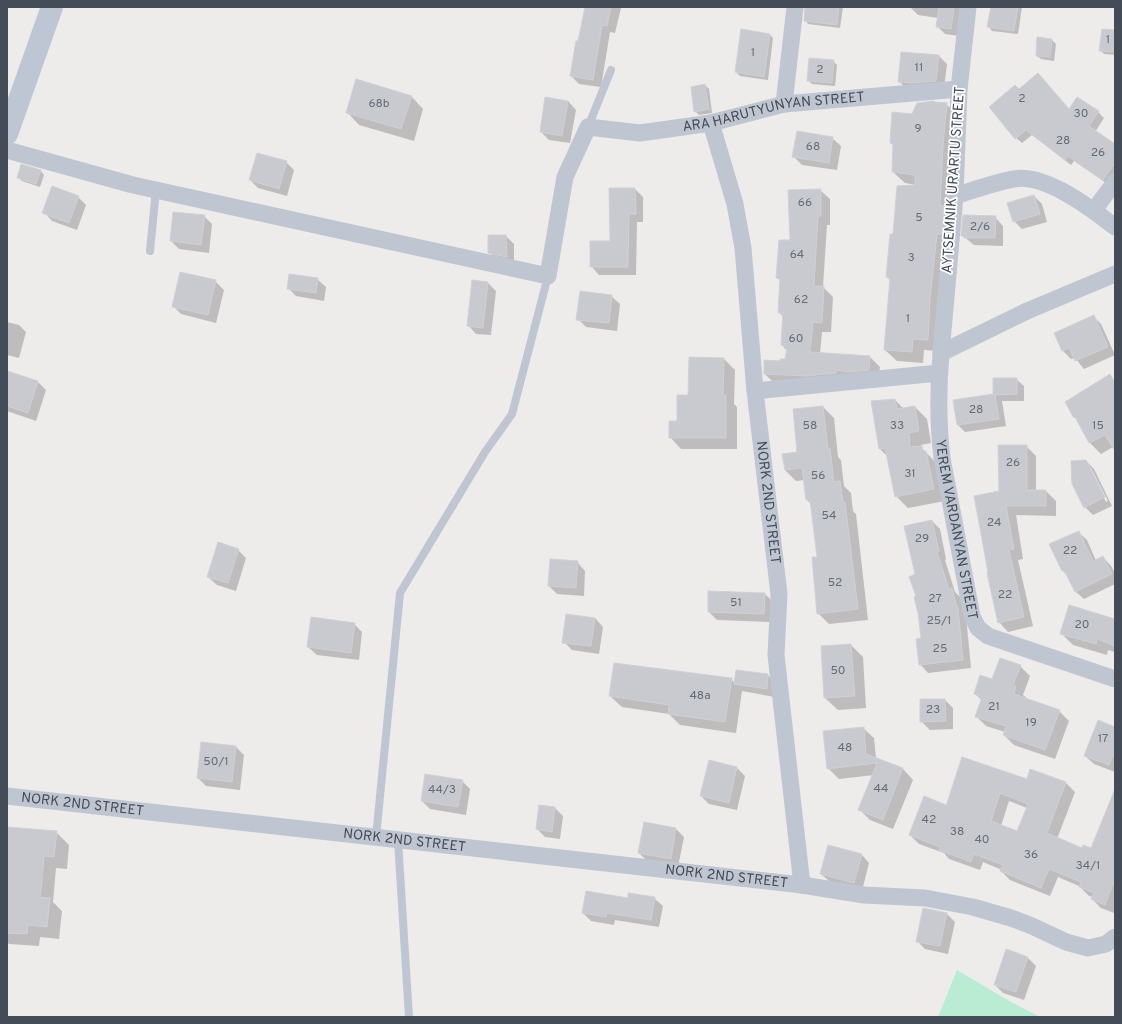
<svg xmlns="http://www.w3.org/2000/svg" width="1122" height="1024" viewBox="0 0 1122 1024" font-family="Overpass,sans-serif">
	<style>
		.green { fill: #b9ecd3 }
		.shadow { fill: #0003; fill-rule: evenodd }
		.building { fill: #c8cad0; stroke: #cfd1d7; fill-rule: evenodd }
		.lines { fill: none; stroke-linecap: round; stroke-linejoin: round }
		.service { stroke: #bfc6d1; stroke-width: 8 }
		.minor { stroke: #bfc6d1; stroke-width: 17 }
		.secondary { stroke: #bec6d4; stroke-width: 22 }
		.labels { text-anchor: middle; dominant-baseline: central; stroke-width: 3.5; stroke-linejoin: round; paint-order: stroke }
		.number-label { font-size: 12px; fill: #656c76 }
		.street-label { font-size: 14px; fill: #444c58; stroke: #fff }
	</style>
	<rect width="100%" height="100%" fill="#eeebeb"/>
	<path class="green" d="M957,970L1011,1002L1040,1017H938Z"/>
	<g class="shadow">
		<path d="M586,7L621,8L615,33L610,32L601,87L579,84L571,76Z"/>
		<path d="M806,7H843L840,28L808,24L805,20Z"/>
		<path d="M910,7H963L959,36L945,34L937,26L938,18L918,15Z"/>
		<path d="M992,7H1022L1018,34L992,31L989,27Z"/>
		<path d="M1115,31V55L1104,54L1100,50Z"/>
		<path d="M770,35L773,38L768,80L740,76L736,72Z"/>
		<path d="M1052,40L1056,44L1054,61L1041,59L1037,56Z"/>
		<path d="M939,56L947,64L944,89L907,90L899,81Z"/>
		<path d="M833,61L837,65L835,86L812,84L808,80Z"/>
		<path d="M705,85L709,89L712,113L699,115L695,111Z"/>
		<path d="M1019,90L1069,110L1077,98L1098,112L1104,118L1095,132L1115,145V176L1109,185L1074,161L1071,165L1032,135L1022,143L1016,138Z"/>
		<path d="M411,96L423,109L414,141L359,125L347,112Z"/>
		<path d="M568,101L576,110L570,143L549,140L541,132Z"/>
		<path d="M946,104L958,116L939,351L924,350L923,363L897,361L885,350L891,281L887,277L893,235L916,185L905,183L893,172L894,146L891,143L912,115Z"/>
		<path d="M832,138L841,146L837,170L802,165L794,157Z"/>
		<path d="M286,162L294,170L287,196L258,188L250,180Z"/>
		<path d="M41,171L44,175L40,187L22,181L18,177Z"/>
		<path d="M635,189L643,197V222H637L636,275H599L591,266L611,242Z"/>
		<path d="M820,190L830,199V225H827L823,287L833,297L831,332H822L820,354L870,357L880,367L878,379L774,383L765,374L781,362L786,360L787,351L782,345L784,318L779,312L781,281L777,278L791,241Z"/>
		<path d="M1034,196L1042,204L1047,222L1022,229L1014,221Z"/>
		<path d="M78,197L86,205L77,230L52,221L44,212Z"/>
		<path d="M204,216L212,224L209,253L179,249L171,241Z"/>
		<path d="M995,217L1003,226V246L974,245L963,236Z"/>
		<path d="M506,236L514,244V264L497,260L489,252Z"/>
		<path d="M317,279L326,287L324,301L296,296L288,288Z"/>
		<path d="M215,281L224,290L216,323L181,314L173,306Z"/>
		<path d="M488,283L496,291L491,335L476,334L468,325Z"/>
		<path d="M611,296L620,304L617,331L586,327L578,319Z"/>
		<path d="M1093,316L1101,324L1115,355L1084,369L1075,358L1071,359L1063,351L1055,333Z"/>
		<path d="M7,322L19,325L26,332L19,358L7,355Z"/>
		<path d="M724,359L735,370L734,404L737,407V449H681L670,437L678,422L689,396Z"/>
		<path d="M7,372L38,382L46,390L36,421L7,411Z"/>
		<path d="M1110,376L1115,381V449L1113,447L1101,454L1090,443L1078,420Z"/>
		<path d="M1016,379L1024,386V401H1002L1006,426L965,432L958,425L994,395Z"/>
		<path d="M895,400L904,409L915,407L927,419L931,443L921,445V447L938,465L945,501L908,508L896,496L888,457L880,449L873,402Z"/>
		<path d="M823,407L834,418L838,457L841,460L844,486L851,493L853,511L856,514L868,620L829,624L818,613V558L812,505L807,500L805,480L796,481L785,470L798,453Z"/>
		<path d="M1026,446L1036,456V491H1046L1056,501V516L1016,515L1023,559L1018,560L1033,626L1008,632L999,622L1000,492Z"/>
		<path d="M1086,461L1094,469L1112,506L1093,515L1085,507ZM1089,468H1091L1108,501L1106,502Z"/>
		<path d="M932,521L940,529L946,559L945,560L955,592L960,597L966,616L971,668L928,673L920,664L922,639L917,597L916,575Z"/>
		<path d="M1078,532L1087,540L1096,561L1103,557L1111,566L1115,573V584L1084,599L1075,591L1068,576L1062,570Z"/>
		<path d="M238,550L246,558L236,591L217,585L208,577Z"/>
		<path d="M577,562L585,571L584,596L557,594L549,586Z"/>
		<path d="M709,592L765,594L773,602L772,622L717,620L709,612Z"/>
		<path d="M595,618L603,627L599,654L572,650L564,642Z"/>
		<path d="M1115,620V652L1108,650L1107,655L1073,645L1062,634Z"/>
		<path d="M354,624L362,632L359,660L317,655L308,647Z"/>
		<path d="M851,645L863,657L866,708L838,710L825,698Z"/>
		<path d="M1020,666L1030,676L1023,695L1026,697L1025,699L1059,711L1069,721L1055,759L1014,745L1004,735L1005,732L986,726L976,716L982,700L975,694L993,680Z"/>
		<path d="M768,675L776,684L775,697L742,691L736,733L680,725L669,714L622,707L610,696L731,679L735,683Z"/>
		<path d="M921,700H945L953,708V729L930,730L921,721Z"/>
		<path d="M863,728L874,738L876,758L903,769L913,780L893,829L870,820L860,810L874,775L839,779L828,768Z"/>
		<path d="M1115,728V772L1094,764L1085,756Z"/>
		<path d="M201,743L236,747L244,755L240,790L206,786L198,778Z"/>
		<path d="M710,762L737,768L745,776L737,810L709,804L701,796Z"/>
		<path d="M1027,780L1066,783L1075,792L1057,839L1083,849L1091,850L1115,799V909L1114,913L1101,908L1092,899L1093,897L1089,896L1079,886L1058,877L1050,896L1010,880L1001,871L1002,870L983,862L980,870L949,859L944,853L919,844L910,835L946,805L947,807ZM1009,801L1027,808L1017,833L1001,826Z"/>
		<path d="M462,781L470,789L466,815L430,809L422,801Z"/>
		<path d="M540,806L555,808L563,816L560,839L545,837L537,829Z"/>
		<path d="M7,828L56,832L69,845L67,869L56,868L53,902L62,911L59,939L40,937L39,946L9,944L7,942Z"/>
		<path d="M676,829L684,837L678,867L647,861L639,853Z"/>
		<path d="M861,854L869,863L862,891L830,882L821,874Z"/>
		<path d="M654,898L663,906L659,927L615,920L614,925L591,921L583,913L629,899Z"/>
		<path d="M947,914L955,922L948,954L925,949L917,941Z"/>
		<path d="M1028,958L1036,966L1024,1000L1003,993L995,985Z"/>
	</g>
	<g class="building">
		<path d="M585,7H611L607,26L602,25L593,80L570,76L576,41H578Z"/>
		<path d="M805,7H839L837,25L804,21Z"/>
		<path d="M939,7H954L951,29L936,27Z"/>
		<path d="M991,7H1018L1014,31L987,27Z"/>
		<path d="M741,29L770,34L764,77L735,72Z"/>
		<path d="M1102,29L1115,30V52L1099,51Z"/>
		<path d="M1037,37L1052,39L1050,57L1036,56Z"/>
		<path d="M901,52L939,55L936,81L911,83L898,82Z"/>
		<path d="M809,58L834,60L832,83L807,81Z"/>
		<path d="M1038,73L1069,109L1077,97L1099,111L1089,126L1115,144V163L1103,180L1068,156L1065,160L1026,130L1015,139L989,107L1015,85L1019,89Z"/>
		<path d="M356,79L412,96L401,129L346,113Z"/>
		<path d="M705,84L709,109L694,112L691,87Z"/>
		<path d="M545,97L568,101L562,136L540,132Z"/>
		<path d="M934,101V102L947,103L943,147L940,205L944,206L942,234H937L930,298L928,340L913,339L912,352L884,350L890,278L886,277L890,234H893L897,186L915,185V175L892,172L893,144L890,143L892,112L912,114L917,103Z"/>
		<path d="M797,131L833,137L829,163L792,157Z"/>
		<path d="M257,153L287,161L279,189L249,180Z"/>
		<path d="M21,164L41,170L36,184L17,178Z"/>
		<path d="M52,186L79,196L69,223L42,213Z"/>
		<path d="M609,188H635L636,214H629L628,267H590V241H610Z"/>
		<path d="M821,189V216H818L814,286H824L822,323L813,322L810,352L870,356L869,370L848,372L836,370V373L806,376L764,374V360L780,361V359H785L787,347L781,345L783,313H778L780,279L776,278L779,240H790L788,190Z"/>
		<path d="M1034,195L1040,214L1013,222L1007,203Z"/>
		<path d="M173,212L205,215L201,245L170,241Z"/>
		<path d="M963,215L996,216L995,238H964V236H961Z"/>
		<path d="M488,235H506L507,257L488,253Z"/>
		<path d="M180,272L216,280L208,315L172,307Z"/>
		<path d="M289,274L318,278L316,293L287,289Z"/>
		<path d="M472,280L488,282L483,328L467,326Z"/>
		<path d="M580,291L612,295L609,323L576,320Z"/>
		<path d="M1094,315L1108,347L1075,361L1069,348L1062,351L1054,333Z"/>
		<path d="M689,357L724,358L723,395H726V438H669V421H677V395H688Z"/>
		<path d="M7,371L38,381L28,413L7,406Z"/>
		<path d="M1110,374L1115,383V451L1105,435L1089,443L1075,417L1074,418L1065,402Z"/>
		<path d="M993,378H1017V394L995,395L999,419L957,425L953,400L993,394Z"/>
		<path d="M895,399L897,409L915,406L919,431L909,433L910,447L922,446L923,452L926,451L934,489L895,497L885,448L879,449L871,401Z"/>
		<path d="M823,406L828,449L830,448L834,482L840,481L843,502H845L858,609L817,614L812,557H817L810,500H806L802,468L785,470L782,454L797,452L793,409Z"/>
		<path d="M998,445H1027V490H1046V506H1006L1014,549L1009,550L1024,617L998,623L987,573L988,572L974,496L999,491Z"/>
		<path d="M1086,460L1105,497L1084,508L1072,484L1071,461Z"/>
		<path d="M932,520L939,551L937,552L949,589L952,588L957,607H958L963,660L919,665L916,639L921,638L918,613L914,597L916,596L909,577L915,574L904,526Z"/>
		<path d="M1079,531L1093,561L1103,556L1112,574L1075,592L1064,570L1062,571L1049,544Z"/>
		<path d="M218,542L239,549L228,583L207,577Z"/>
		<path d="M550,559L578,561L576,588L548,586Z"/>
		<path d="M708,591L765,593L764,614L708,612Z"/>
		<path d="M1069,605L1115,619V646L1097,639L1096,644L1060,634Z"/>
		<path d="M566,614L595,618L591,646L562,643Z"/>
		<path d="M311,617L355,623L351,653L307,647Z"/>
		<path d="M851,644L855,696L824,698L821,646Z"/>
		<path d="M1000,658L1021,665L1013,685L1016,686L1014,694L1060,710L1045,750L1003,735L1006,726L975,717L982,697L974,694L980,675L992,679Z"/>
		<path d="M614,663L732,678L725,722L668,714L669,705L609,696Z"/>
		<path d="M736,670L768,674L767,689L734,684Z"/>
		<path d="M920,699H945L946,721L920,722Z"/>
		<path d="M1098,720L1115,727V751L1109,765L1084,756Z"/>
		<path d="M864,727L866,754L903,768L883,820L858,810L877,763L827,769L823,731Z"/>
		<path d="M201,742L236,746L232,782L197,778Z"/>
		<path d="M962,757L1027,779L1030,769L1066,782L1047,833L1082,848L1083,845L1091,848L1115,789V879L1105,905L1091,899L1094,893L1079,887L1081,882L1049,869L1041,888L1000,871L1003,865L974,854L971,862L939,850L940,847L909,835L924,796L946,805V806ZM1000,793L1028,804L1017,831L991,821Z"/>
		<path d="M709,760L737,767L729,803L700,796Z"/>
		<path d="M425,774L463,780L458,807L421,801Z"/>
		<path d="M539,805L555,807L552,832L536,829Z"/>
		<path d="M644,822L676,828L671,859L638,853Z"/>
		<path d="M7,827L57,831L54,857L44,856L42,881L40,897L50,898L47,927L28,925L27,934L7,933Z"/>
		<path d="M828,845L862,854L854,883L820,874Z"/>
		<path d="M586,891L628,898V893L655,897L651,920L607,913L606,917L582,913Z"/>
		<path d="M923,908L947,913L940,946L916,942Z"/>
		<path d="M1006,949L1028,957L1016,992L994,985Z"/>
	</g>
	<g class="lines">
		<g class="service">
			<path d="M588,127L611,70"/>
			<path d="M150,251L156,190"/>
			<path d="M376,837L400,593L485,452L512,414L548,276"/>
			<path d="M398,840L409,1017"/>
		</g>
		<g class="minor">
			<path id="s1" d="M968,7L959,89L955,196L941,353C938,388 938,424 942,458L972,616L978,628L988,636L1115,679"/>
			<path d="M784,104L795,7"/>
			<path id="s2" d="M711,123L735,204L743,248L755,391L779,594L776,655L802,885"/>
			<path id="s3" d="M7,150L133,185L548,276L565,177L588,127L640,133L711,123L784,104L959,89"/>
			<path d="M955,196C974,190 995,182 1014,179C1045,173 1092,209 1115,227"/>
			<path d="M1094,210L1115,182"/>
			<path d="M941,353L1027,311L1115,274"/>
			<path d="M755,391L939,373"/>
			<path id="s4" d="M7,796L802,885L864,895L925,898L973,907L1011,918L1032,926L1066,942L1088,948L1106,944L1115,937"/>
		</g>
		<path class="secondary" d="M7,134L52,7"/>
	</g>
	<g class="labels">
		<g class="number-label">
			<text x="1108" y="40">1</text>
			<text x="753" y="53">1</text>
			<text x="919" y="68">11</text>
			<text x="820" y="70">2</text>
			<text x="1022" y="99">2</text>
			<text x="379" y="104">68b</text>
			<text x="1081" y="114">30</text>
			<text x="918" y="129">9</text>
			<text x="1063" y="141">28</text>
			<text x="813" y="147">68</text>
			<text x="1098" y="153">26</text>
			<text x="805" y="203">66</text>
			<text x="919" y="218">5</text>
			<text x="980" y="227">2/6</text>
			<text x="797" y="255">64</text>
			<text x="911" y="258">3</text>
			<text x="801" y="300">62</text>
			<text x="908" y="319">1</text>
			<text x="796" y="339">60</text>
			<text x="976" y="410">28</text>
			<text x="810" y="426">58</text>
			<text x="897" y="426">33</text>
			<text x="1098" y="426">15</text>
			<text x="1013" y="463">26</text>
			<text x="910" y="474">31</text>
			<text x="818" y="476">56</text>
			<text x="829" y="516">54</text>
			<text x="994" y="523">24</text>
			<text x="922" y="539">29</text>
			<text x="1070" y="551">22</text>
			<text x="835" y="583">52</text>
			<text x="1005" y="595">22</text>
			<text x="935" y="599">27</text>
			<text x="736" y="603">51</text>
			<text x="939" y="621">25/1</text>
			<text x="1082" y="625">20</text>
			<text x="940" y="649">25</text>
			<text x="838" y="671">50</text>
			<text x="700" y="696">48a</text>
			<text x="994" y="707">21</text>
			<text x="933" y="710">23</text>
			<text x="1031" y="723">19</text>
			<text x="1103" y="739">17</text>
			<text x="845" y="748">48</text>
			<text x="216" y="762">50/1</text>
			<text x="881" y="789">44</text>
			<text x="442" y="790">44/3</text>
			<text x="929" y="820">42</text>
			<text x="957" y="832">38</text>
			<text x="982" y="840">40</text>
			<text x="1031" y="855">36</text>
			<text x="1088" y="866">34/1</text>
		</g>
		<g class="street-label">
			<text stroke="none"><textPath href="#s3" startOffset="899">ARA HARUTYUNYAN STREET</textPath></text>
			<text transform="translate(954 180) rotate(-86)">AYTSEMNIK URARTU STREET</text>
			<text stroke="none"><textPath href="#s2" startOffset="385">NORK 2ND STREET</textPath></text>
			<text stroke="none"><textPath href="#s1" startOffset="525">YEREM VARDANYAN STREET</textPath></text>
			<text stroke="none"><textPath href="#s4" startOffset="76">NORK 2ND STREET</textPath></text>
			<text stroke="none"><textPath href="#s4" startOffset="400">NORK 2ND STREET</textPath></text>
			<text stroke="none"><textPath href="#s4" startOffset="724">NORK 2ND STREET</textPath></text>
		</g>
	</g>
	<rect width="1122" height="1024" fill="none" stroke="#444c58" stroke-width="16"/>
</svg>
